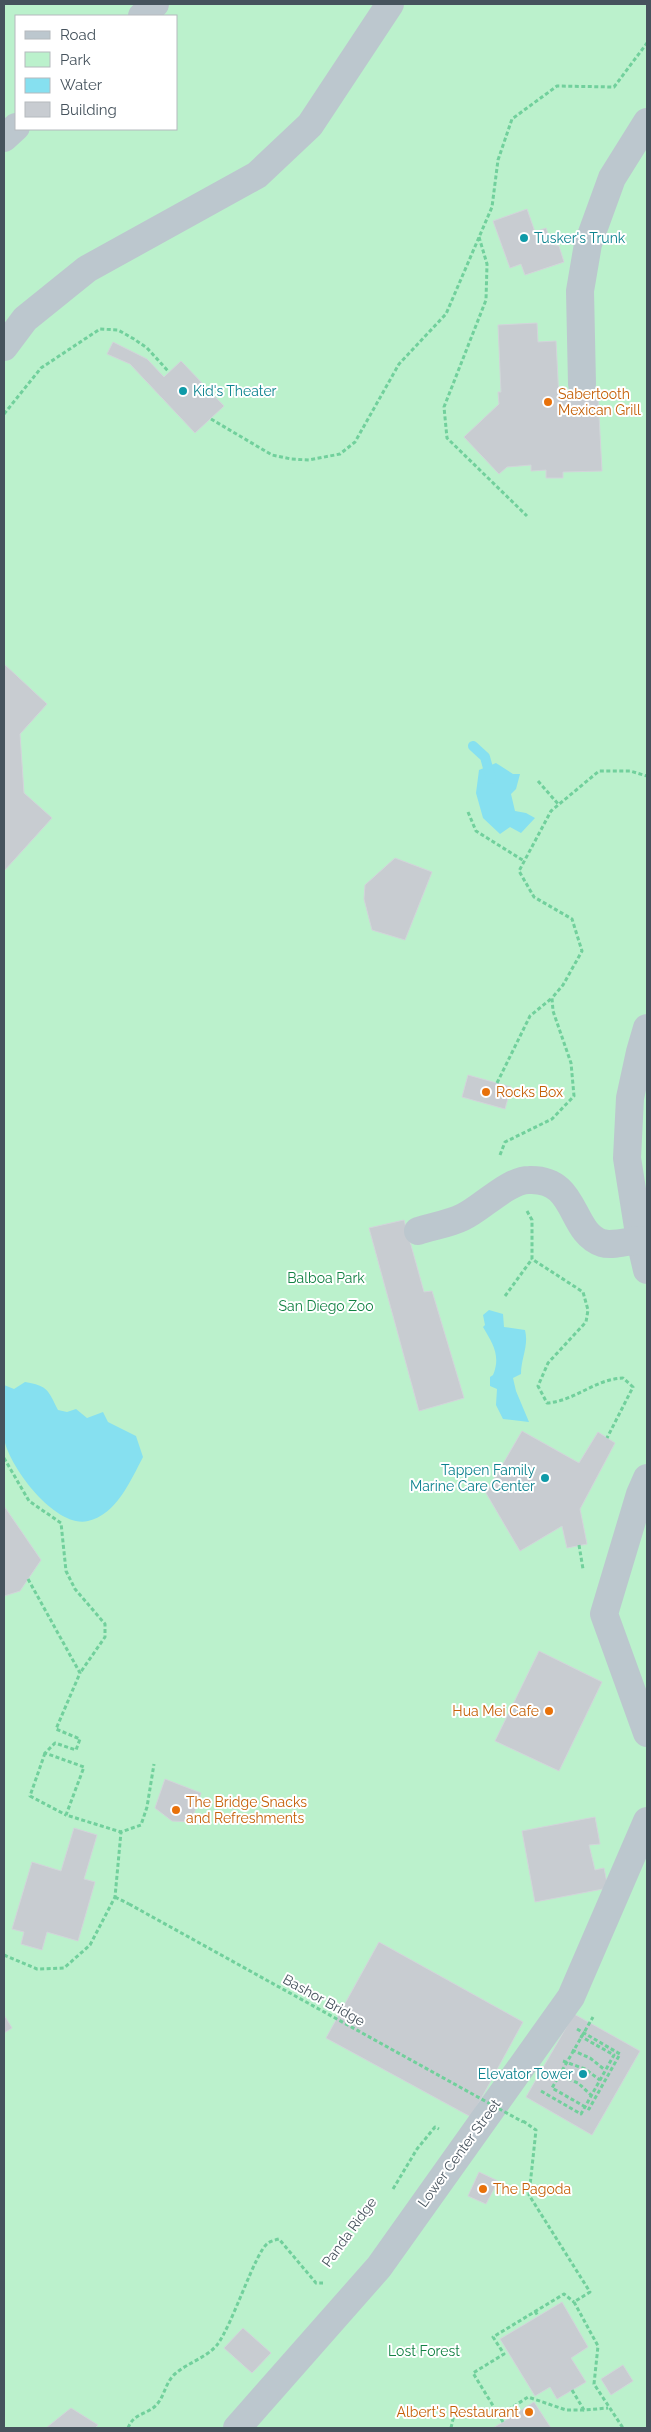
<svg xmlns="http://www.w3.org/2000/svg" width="651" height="2432" viewBox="0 0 651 2432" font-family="Raleway,sans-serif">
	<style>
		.green { fill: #bbf1cc; fill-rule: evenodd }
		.water { fill: #86e0f0 }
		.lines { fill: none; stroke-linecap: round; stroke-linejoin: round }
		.stream { stroke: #86e0f0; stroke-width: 10 }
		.building { fill: #c8ccd1; stroke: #d2d5da }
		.path { stroke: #71d09c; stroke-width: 3; stroke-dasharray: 4 2.5; stroke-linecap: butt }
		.minor { stroke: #bcc7ce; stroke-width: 28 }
		.path-bridge { stroke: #71d09c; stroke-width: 3; stroke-dasharray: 4 2.5; stroke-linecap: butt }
		.culture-dot { fill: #0f9aa8; stroke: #fff; stroke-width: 2 }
		.food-dot { fill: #e8710a; stroke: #fff; stroke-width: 2 }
		.labels { text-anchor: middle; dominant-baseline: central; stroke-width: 4; stroke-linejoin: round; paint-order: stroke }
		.culture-label { font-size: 14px; fill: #0d838f; stroke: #fff; text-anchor: start }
		.food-label { font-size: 14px; fill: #c56008; stroke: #fff; text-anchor: start }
		.park-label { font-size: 14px; fill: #138244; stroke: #fff }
		.street-label { font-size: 14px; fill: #46535d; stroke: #fff }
	</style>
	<rect width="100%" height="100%" fill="#f1eeee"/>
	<path class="green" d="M4,4H647V2428H4ZM16,16H176V129H16Z"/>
	<g class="water">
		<path d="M496,763L513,774H520L516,789L511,794L515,811L526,813L535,818L521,833L510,827L500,834L483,818L476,793L479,770Z"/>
		<path d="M489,1310L503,1314L504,1327L525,1330C529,1346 521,1358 521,1374L513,1378L516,1391L529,1422L503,1419L496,1405L497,1389L490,1386V1377L493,1375C501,1356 493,1344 483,1327L485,1325L483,1315Z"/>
		<path d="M25,1382C48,1386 48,1390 58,1410L67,1412L76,1409L87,1418L103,1412L108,1422L136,1436L143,1457C131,1480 116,1515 88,1521C56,1529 8,1466 4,1438C1,1421 4,1402 4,1385L14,1389Z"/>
	</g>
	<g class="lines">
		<path class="stream" d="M473,746L485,757L491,779"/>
	</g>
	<g class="building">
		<path d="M527,209L535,232L546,228L551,244L559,246L564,262L525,275L521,264L510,268L493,221Z"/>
		<path d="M537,323L538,342L556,341L559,399L598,397L602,471L563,472V478H546V470L531,471V465L507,467L499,474L464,437L499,404L498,392H501L498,325Z"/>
		<path d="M113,342L147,359L164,377L181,361L224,406L195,433L130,364L107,354Z"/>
		<path d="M4,664L47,704L20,734L24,793L52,818L4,871Z"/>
		<path d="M395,858L432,872L405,940L372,930L364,899L365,885Z"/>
		<path d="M468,1075L511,1087L505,1109L462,1097Z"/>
		<path d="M404,1220L424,1292L432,1291L464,1398L419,1411L369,1228Z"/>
		<path d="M522,1431L579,1463L598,1432L615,1443L580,1509L587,1544L567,1548L562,1526L520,1551L486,1493Z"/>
		<path d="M4,1506L41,1560L20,1591L4,1596Z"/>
		<path d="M539,1651L602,1682L559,1771L495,1741Z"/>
		<path d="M165,1779L201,1793L191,1822L172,1821L155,1808Z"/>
		<path d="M595,1817L600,1844L589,1845L595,1870L604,1868L608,1888L535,1902L522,1831Z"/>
		<path d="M74,1828L97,1835L84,1879L95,1882L78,1941L47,1932L42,1950L21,1944L24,1932L12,1929L32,1862L61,1871Z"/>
		<path d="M379,1942L523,2022L471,2117L326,2038Z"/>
		<path d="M574,2014L640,2051L592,2135L526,2097Z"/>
		<path d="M4,2015L12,2028L4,2033Z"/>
		<path d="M479,2172L498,2181L486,2204L468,2196Z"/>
		<path d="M562,2302L588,2347L571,2358L586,2382L557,2399L550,2387L535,2396L500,2339Z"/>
		<path d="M243,2328L271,2353L252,2373L224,2348Z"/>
		<path d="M623,2365L633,2381L611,2395L601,2379Z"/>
		<path d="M534,2402L551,2428H493L503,2422Z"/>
		<path d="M71,2408L98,2425L95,2428H46Z"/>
	</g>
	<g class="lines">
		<g class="path">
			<path d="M479,237L487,264L486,300L444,407L447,438L527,516"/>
			<path d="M4,414L41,368L100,329L118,330L134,339L147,348L169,372"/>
			<path d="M211,419L272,455L291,459L309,460L340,454L355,442L399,364L446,314L492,207L498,160L512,119L557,86L614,87L647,43"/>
			<path d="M538,781L559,805"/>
			<path d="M468,812L476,831L524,861"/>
			<path d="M497,1083L530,1016L552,998"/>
			<path d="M500,1155L505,1142L552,1119L574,1096L571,1063L553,1011L552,998L563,985L582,951L572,919L534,897L519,871L551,811L599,771H630L647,776"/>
			<path d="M527,1211L532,1220V1259L583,1292L588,1310L586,1322L548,1363L538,1386L547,1403C575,1401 595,1379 623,1378L633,1387L607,1438"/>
			<path d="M505,1296L532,1259"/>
			<path d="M4,1458L29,1501L61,1523L66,1571L75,1589L105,1624V1637L80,1673"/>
			<path d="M579,1545L583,1569"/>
			<path d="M28,1579L80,1673L56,1729L80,1739L76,1750L55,1743L45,1753L84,1767L66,1815L121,1832"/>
			<path d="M45,1753L30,1796L66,1815"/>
			<path d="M115,1897L129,1904"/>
			<path d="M4,1955L37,1969L64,1968L90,1945L115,1897L121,1832L141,1825L147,1807L154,1764"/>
			<path d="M572,2050L590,2058L605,2070"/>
			<path d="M563,2061L585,2069L600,2080"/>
			<path d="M556,2074L578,2083L591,2095"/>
			<path d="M541,2091L581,2114L614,2055L580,2036"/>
			<path d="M523,2121L536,2130L529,2195L590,2292L574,2302L598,2346L594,2384L623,2428"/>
			<path d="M393,2189L417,2149L435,2127L439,2129"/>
			<path d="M535,2311L538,2316"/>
			<path d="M572,2390L584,2410L608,2408"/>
			<path d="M503,2422L473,2373L504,2354L493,2337L564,2294L574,2302"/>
			<path d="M128,2428C134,2412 149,2415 158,2403C165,2394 166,2381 176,2373C188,2363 207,2357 217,2345C233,2324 255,2252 268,2243C271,2241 275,2240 279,2239L316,2283H323"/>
			<path d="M451,2428L455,2410H508L528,2397L566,2410H584"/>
			<path d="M647,2428V2427"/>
		</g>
		<g class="minor">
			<path d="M142,16L155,4"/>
			<path d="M4,138L16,127"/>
			<path d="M4,347L25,319L87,269L257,175L310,125L390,4"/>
			<path d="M582,384L580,291L588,244L612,178L647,122"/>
			<path d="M647,1028L640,1052L630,1098L627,1158L640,1240L647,1270"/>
			<path d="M418,1231C433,1226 449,1224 463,1217C481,1209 508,1180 529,1180C578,1178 569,1232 602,1243C612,1246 630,1241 640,1240"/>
			<path d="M647,1478L640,1494L604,1614L647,1733"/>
			<path d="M237,2428L379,2267L571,1997L647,1821"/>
		</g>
		<g class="path-bridge">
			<path d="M129,1904L523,2122"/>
			<path d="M577,2029L620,2054L589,2109L552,2088L593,2017"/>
		</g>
	</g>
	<g class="culture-dot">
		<circle cx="524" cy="238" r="5"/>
		<circle cx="183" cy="391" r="5"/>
		<circle cx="545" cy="1478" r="5"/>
		<circle cx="583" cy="2074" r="5"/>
	</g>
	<g class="food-dot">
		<circle cx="548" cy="402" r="5"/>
		<circle cx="486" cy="1092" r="5"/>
		<circle cx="549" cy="1711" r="5"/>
		<circle cx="176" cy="1810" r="5"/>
		<circle cx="483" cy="2189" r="5"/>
		<circle cx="529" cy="2412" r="5"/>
	</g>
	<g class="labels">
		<g class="culture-label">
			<text x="534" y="238">Tusker's Trunk</text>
			<text x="193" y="391">Kid's Theater</text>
			<text x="535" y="1470" text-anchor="end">Tappen Family<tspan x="535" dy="16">Marine Care Center</tspan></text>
			<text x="573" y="2074" text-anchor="end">Elevator Tower</text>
		</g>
		<g class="food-label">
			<text x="558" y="394">Sabertooth<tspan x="558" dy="16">Mexican Grill</tspan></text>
			<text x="496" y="1092">Rocks Box</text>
			<text x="539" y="1711" text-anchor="end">Hua Mei Cafe</text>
			<text x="186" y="1802">The Bridge Snacks<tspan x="186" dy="16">and Refreshments</tspan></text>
			<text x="493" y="2189">The Pagoda</text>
			<text x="519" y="2412" text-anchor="end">Albert's Restaurant</text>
		</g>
		<g class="park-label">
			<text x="326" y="1278">Balboa Park</text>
			<text x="326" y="1306">San Diego Zoo</text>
			<text x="424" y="2351">Lost Forest</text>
		</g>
		<g class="street-label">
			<text transform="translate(324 2000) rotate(29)">Bashor Bridge</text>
			<text transform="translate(459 2153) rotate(-54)">Lower Center Street</text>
			<text transform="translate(349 2232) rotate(-54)">Panda Ridge</text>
		</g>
	</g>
	<rect width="651" height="2432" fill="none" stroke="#46535d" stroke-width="10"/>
	<rect x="15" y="15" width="162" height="115" fill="#ffffff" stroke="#b5babe"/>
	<rect x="25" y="31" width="25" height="8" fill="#bcc7ce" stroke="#b5babe"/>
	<text x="60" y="40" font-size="15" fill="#46535d">Road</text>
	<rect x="25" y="52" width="25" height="15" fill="#bbf1cc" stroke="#b5babe"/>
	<text x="60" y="65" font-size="15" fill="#46535d">Park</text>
	<rect x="25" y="78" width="25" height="15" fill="#86e0f0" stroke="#b5babe"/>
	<text x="60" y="90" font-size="15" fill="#46535d">Water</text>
	<rect x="25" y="102" width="25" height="15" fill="#c8ccd1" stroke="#b5babe"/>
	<text x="60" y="115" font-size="15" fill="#46535d">Building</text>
</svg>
